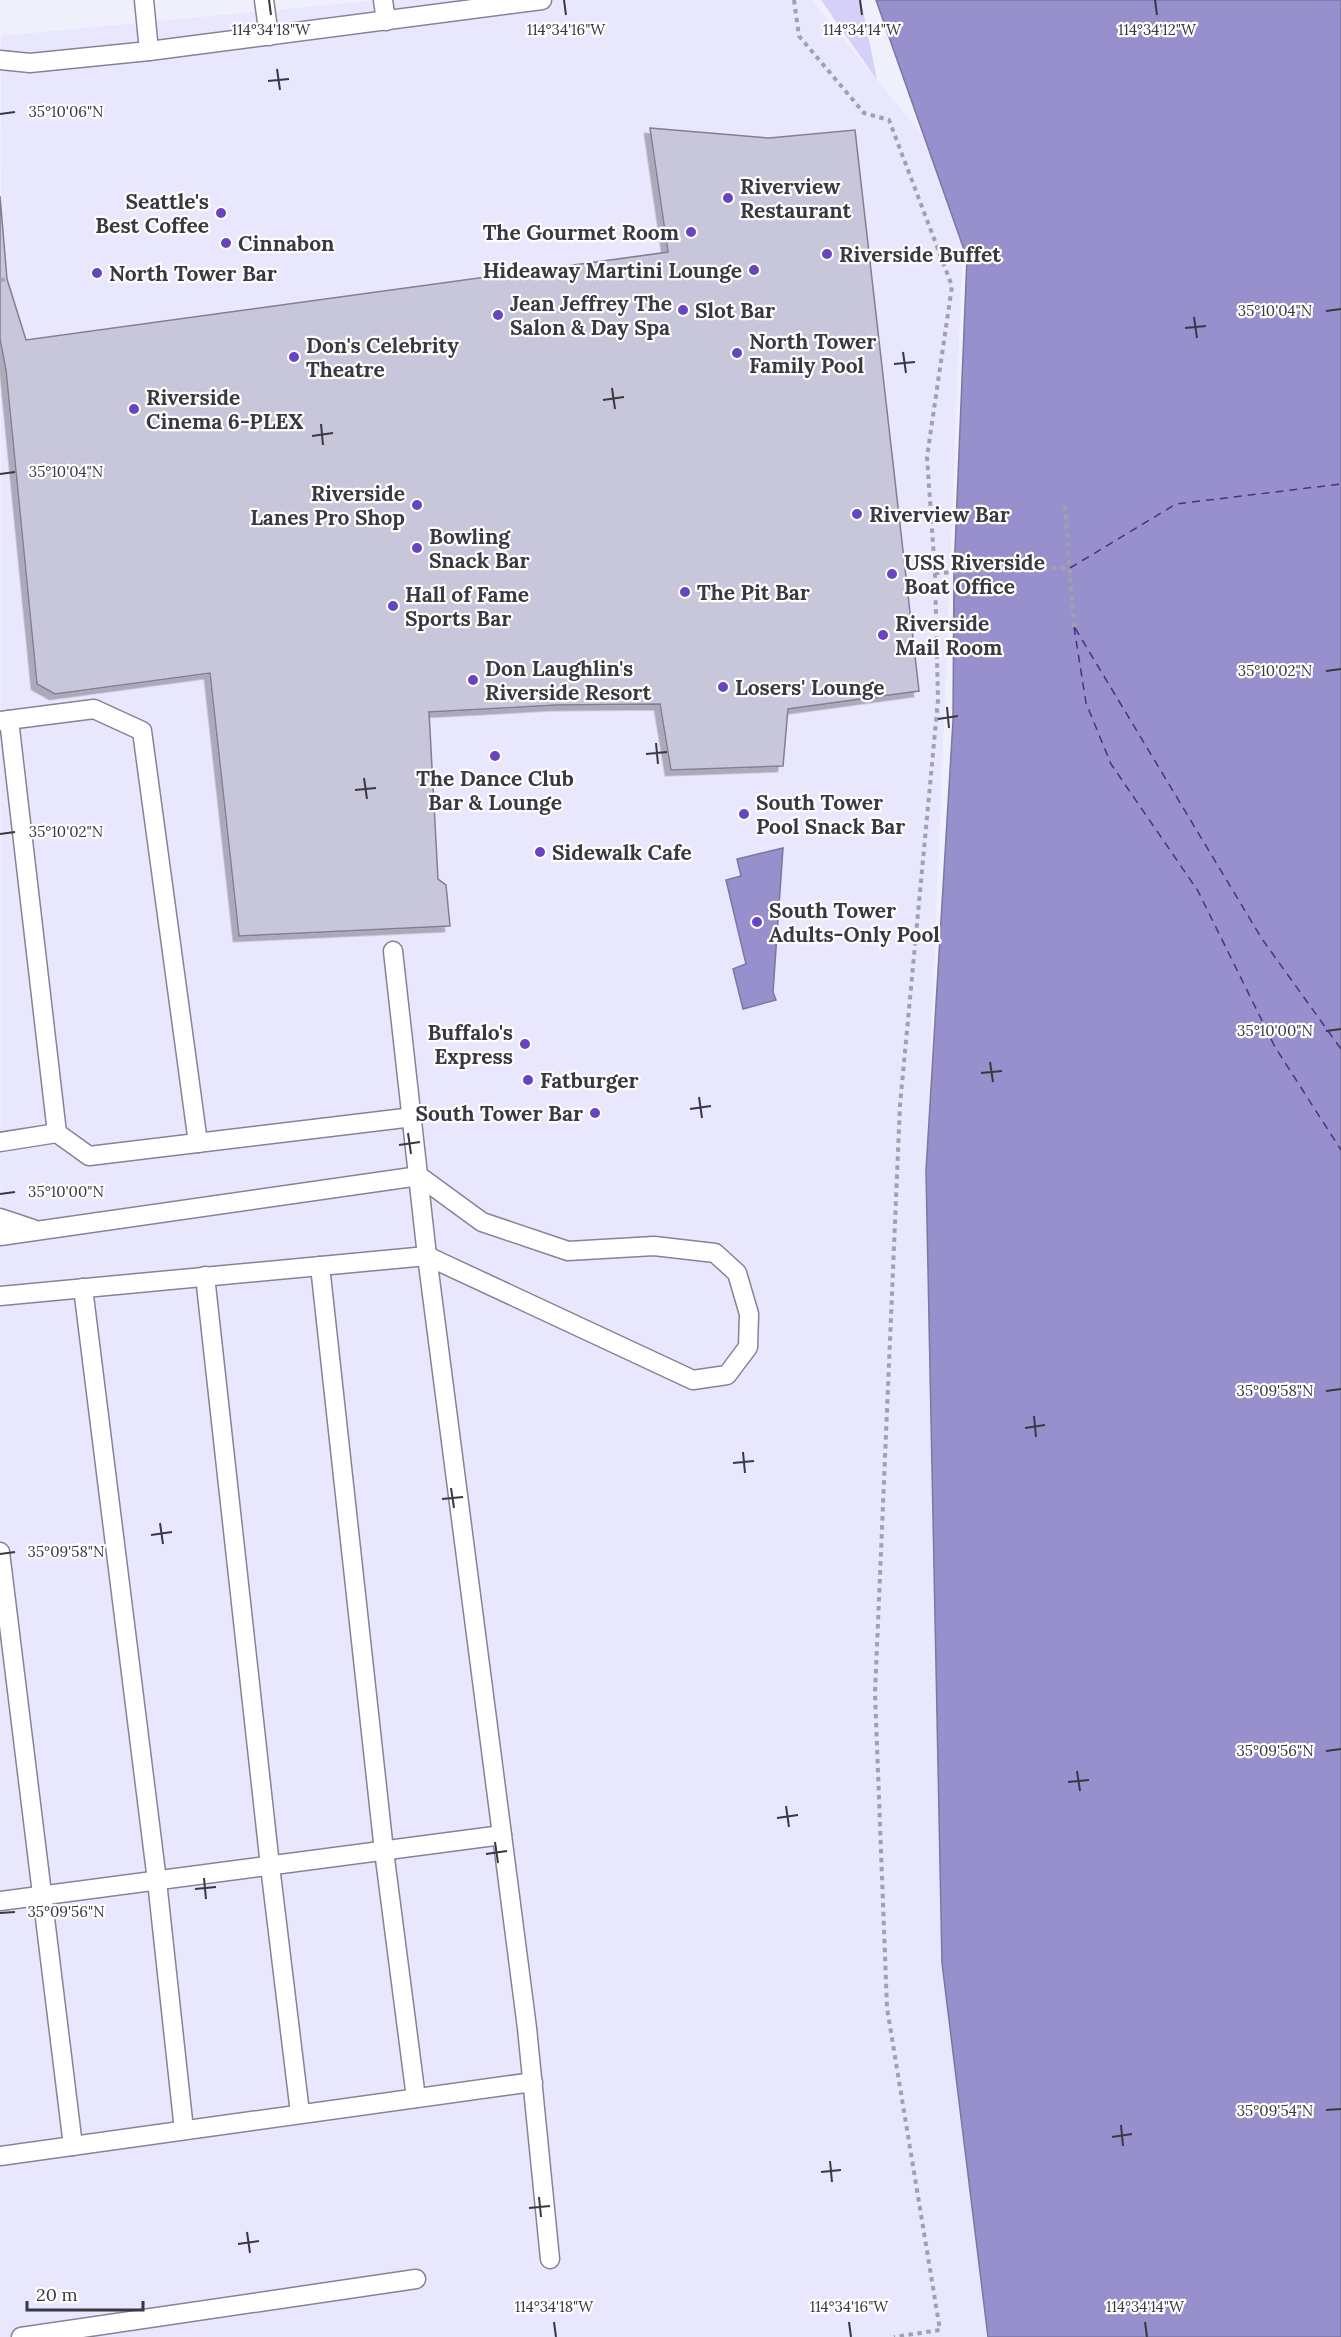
<svg xmlns="http://www.w3.org/2000/svg" width="1341" height="2337" viewBox="0 0 1341 2337" font-family="Lora,serif">
	<style>
		.built { fill: #e9e7fd }
		.green { fill: #d5d0f8 }
		.water { fill: #9890cc; stroke: #7b76a2; stroke-width: 1.5 }
		.lines { fill: none; stroke-linecap: round; stroke-linejoin: round }
		.ferry { stroke: #45347d; stroke-width: 1.5; stroke-dasharray: 8 6; stroke-linecap: butt }
		.building { fill: #c8c6da; stroke: #817f91; stroke-width: 1.5; filter: url(#shadow) }
		.service-casing { stroke: #858396; stroke-width: 21 }
		.path { stroke: #a1a1ac; stroke-width: 4; stroke-dasharray: 4.5 4.5; stroke-linecap: butt }
		.service { stroke: #fff; stroke-width: 18 }
		.ticks { fill: none; stroke: #383840; stroke-width: 2 }
		.poi-dot { fill: #6646bf; stroke: #fefefe; stroke-width: 2 }
		.labels { text-anchor: middle; dominant-baseline: central; stroke-width: 4.5; stroke-linejoin: round; paint-order: stroke }
		.poi-label { font-size: 21px; font-weight: bold; fill: #383840; stroke: #fefefe; text-anchor: start }
		.ticks-label { font-size: 15px; text-anchor: middle; fill: #383840; stroke: #fefefe; stroke-width: 4.5; stroke-linejoin: round; paint-order: stroke }
	</style>
	<defs>
		<filter id="shadow"><feDropShadow dx="-5.5" dy="5.5" stdDeviation="0" flood-color="#0004"/></filter>
	</defs>
	<rect width="100%" height="100%" fill="#f0effc"/>
	<path class="built" d="M379,0H812L965,188L926,1171L942,1963L988,2337H0L1,36Z"/>
	<path class="green" d="M821,0H861L877,80Z"/>
	<g class="water">
		<path d="M876,0H1341V2337H988L942,1963L926,1171L953,721L954,574L967,258Z"/>
		<path d="M783,848L773,992L776,1000L743,1009L733,969L746,964L726,880L741,876L737,859Z"/>
	</g>
	<g class="lines">
		<g class="ferry">
			<path d="M1070,568L1176,504L1341,484"/>
			<path d="M1074,627L1086,703L1111,764L1198,891L1275,1047L1341,1150"/>
			<path d="M1075,628L1262,939L1341,1049"/>
		</g>
	</g>
	<path class="building" d="M650,128L769,138L855,130L919,691L788,709L783,766L671,770L660,704L556,705L429,712L438,879L446,885L450,926L239,936L210,673L55,694L37,684L6,370L0,339V196L7,279L26,340L668,252Z"/>
	<g class="lines">
		<g class="service-casing">
			<g id="service">
				<path d="M144,0L149,51"/>
				<path d="M264,0L269,36"/>
				<path d="M383,0L386,21"/>
				<path d="M0,60L30,63L149,51L542,0"/>
				<path d="M9,720L57,1133"/>
				<path d="M0,721L94,709L142,731L198,1143"/>
				<path d="M393,951L427,1256L527,2028L550,2259"/>
				<path d="M0,1142L57,1133L89,1156L413,1117"/>
				<path d="M0,1218L33,1229"/>
				<path d="M0,1236L419,1176L482,1222L568,1251L654,1246L715,1253L737,1273L749,1314L748,1347L727,1375L693,1380L427,1256L0,1296"/>
				<path d="M320,1266L384,1851L416,2098"/>
				<path d="M205,1276L270,1866L300,2113"/>
				<path d="M83,1288L157,1881L184,2130"/>
				<path d="M0,1552L73,2146"/>
				<path d="M0,1901L502,1835"/>
				<path d="M0,2156L533,2082"/>
				<path d="M21,2337L416,2279"/>
			</g>
		</g>
		<g class="path">
			<path d="M794,0L799,36L864,113L889,120L952,286L927,457L935,573L938,700L900,1105L875,1693L887,2008L940,2330L894,2337"/>
			<path d="M0,280L7,279"/>
			<path d="M1065,506L1074,627"/>
			<path d="M935,573L1070,568"/>
		</g>
		<use href="#service" class="service"/>
	</g>
	<path class="ticks" d="M269,0L271,15M564,0L566,15M860,0L862,15M1155,0L1157,15M277,69L280,90M268,81L289,79M0,114L15,112M1326,311L1341,309M1194,317L1197,338M1185,328L1206,326M903,352L906,373M894,364L915,362M612,388L615,409M603,400L624,397M321,424L323,445M312,436L333,433M0,474L15,472M1326,671L1341,669M947,707L949,728M938,719L958,716M656,743L658,764M646,754L667,752M364,778L367,799M355,790L376,788M0,834L15,832M1326,1031L1341,1029M990,1062L993,1082M981,1073L1002,1071M699,1097L702,1118M690,1109L711,1106M408,1133L411,1154M399,1145L420,1142M0,1194L15,1192M1326,1391L1341,1389M1034,1416L1036,1437M1025,1428L1045,1425M743,1452L745,1473M733,1463L754,1461M451,1488L454,1508M442,1499L463,1497M160,1523L163,1544M151,1535L172,1532M0,1554L15,1552M1326,1751L1341,1749M1077,1771L1080,1791M1068,1782L1089,1780M786,1806L789,1827M777,1818L798,1815M495,1842L498,1863M486,1854L507,1851M204,1878L206,1899M195,1889L216,1887M0,1913L15,1912M1326,2110L1341,2109M1121,2125L1123,2146M1112,2137L1132,2134M830,2161L832,2182M821,2172L841,2170M539,2197L541,2217M529,2208L550,2206M247,2232L250,2253M238,2244L259,2241M554,2322L556,2337M849,2322L851,2337M1145,2322L1147,2337"/>
	<g class="poi-dot">
		<circle cx="728" cy="198" r="6"/>
		<circle cx="221" cy="213" r="6"/>
		<circle cx="691" cy="232" r="6"/>
		<circle cx="226" cy="243" r="6"/>
		<circle cx="827" cy="254" r="6"/>
		<circle cx="754" cy="270" r="6"/>
		<circle cx="97" cy="273" r="6"/>
		<circle cx="683" cy="310" r="6"/>
		<circle cx="498" cy="315" r="6"/>
		<circle cx="737" cy="353" r="6"/>
		<circle cx="294" cy="357" r="6"/>
		<circle cx="134" cy="409" r="6"/>
		<circle cx="417" cy="505" r="6"/>
		<circle cx="857" cy="514" r="6"/>
		<circle cx="417" cy="548" r="6"/>
		<circle cx="892" cy="574" r="6"/>
		<circle cx="685" cy="592" r="6"/>
		<circle cx="393" cy="606" r="6"/>
		<circle cx="883" cy="635" r="6"/>
		<circle cx="473" cy="680" r="6"/>
		<circle cx="723" cy="687" r="6"/>
		<circle cx="495" cy="756" r="6"/>
		<circle cx="744" cy="814" r="6"/>
		<circle cx="540" cy="852" r="6"/>
		<circle cx="757" cy="922" r="6"/>
		<circle cx="525" cy="1044" r="6"/>
		<circle cx="528" cy="1080" r="6"/>
		<circle cx="595" cy="1113" r="6"/>
	</g>
	<g class="labels">
		<g class="poi-label">
			<text x="740" y="186">Riverview<tspan x="740" dy="24">Restaurant</tspan></text>
			<text x="209" y="201" text-anchor="end">Seattle's<tspan x="209" dy="24">Best Coffee</tspan></text>
			<text x="679" y="232" text-anchor="end">The Gourmet Room</text>
			<text x="238" y="243">Cinnabon</text>
			<text x="839" y="254">Riverside Buffet</text>
			<text x="742" y="270" text-anchor="end">Hideaway Martini Lounge</text>
			<text x="109" y="273">North Tower Bar</text>
			<text x="510" y="303">Jean Jeffrey The<tspan x="510" dy="24">Salon &amp; Day Spa</tspan></text>
			<text x="695" y="310">Slot Bar</text>
			<text x="749" y="341">North Tower<tspan x="749" dy="24">Family Pool</tspan></text>
			<text x="306" y="345">Don's Celebrity<tspan x="306" dy="24">Theatre</tspan></text>
			<text x="146" y="397">Riverside<tspan x="146" dy="24">Cinema 6-PLEX</tspan></text>
			<text x="405" y="493" text-anchor="end">Riverside<tspan x="405" dy="24">Lanes Pro Shop</tspan></text>
			<text x="869" y="514">Riverview Bar</text>
			<text x="429" y="536">Bowling<tspan x="429" dy="24">Snack Bar</tspan></text>
			<text x="904" y="562">USS Riverside<tspan x="904" dy="24">Boat Office</tspan></text>
			<text x="697" y="592">The Pit Bar</text>
			<text x="405" y="594">Hall of Fame<tspan x="405" dy="24">Sports Bar</tspan></text>
			<text x="895" y="623">Riverside<tspan x="895" dy="24">Mail Room</tspan></text>
			<text x="485" y="668">Don Laughlin's<tspan x="485" dy="24">Riverside Resort</tspan></text>
			<text x="735" y="687">Losers' Lounge</text>
			<text x="495" y="778" text-anchor="middle">The Dance Club<tspan x="495" dy="24">Bar &amp; Lounge</tspan></text>
			<text x="756" y="802">South Tower<tspan x="756" dy="24">Pool Snack Bar</tspan></text>
			<text x="552" y="852">Sidewalk Cafe</text>
			<text x="769" y="910">South Tower<tspan x="769" dy="24">Adults-Only Pool</tspan></text>
			<text x="513" y="1032" text-anchor="end">Buffalo's<tspan x="513" dy="24">Express</tspan></text>
			<text x="540" y="1080">Fatburger</text>
			<text x="583" y="1113" text-anchor="end">South Tower Bar</text>
		</g>
	</g>
	<g class="ticks-label">
		<text x="271" y="35">114°34'18"W</text>
		<text x="566" y="35">114°34'16"W</text>
		<text x="862" y="35">114°34'14"W</text>
		<text x="1157" y="35">114°34'12"W</text>
		<text x="66" y="117">35°10'06"N</text>
		<text x="1275" y="316">35°10'04"N</text>
		<text x="66" y="477">35°10'04"N</text>
		<text x="1275" y="676">35°10'02"N</text>
		<text x="66" y="837">35°10'02"N</text>
		<text x="1275" y="1036">35°10'00"N</text>
		<text x="66" y="1197">35°10'00"N</text>
		<text x="1275" y="1396">35°09'58"N</text>
		<text x="66" y="1557">35°09'58"N</text>
		<text x="1275" y="1756">35°09'56"N</text>
		<text x="66" y="1917">35°09'56"N</text>
		<text x="1275" y="2116">35°09'54"N</text>
		<text x="554" y="2312">114°34'18"W</text>
		<text x="849" y="2312">114°34'16"W</text>
		<text x="1145" y="2312">114°34'14"W</text>
	</g>
	<path d="M27 2301v9h116v-9" fill="none" stroke="#383840" stroke-width="3"/>
	<text x="36" y="2301" font-size="18" fill="#383840" stroke="#fefefe" stroke-width="4.5" paint-order="stroke">20 m</text>
</svg>
